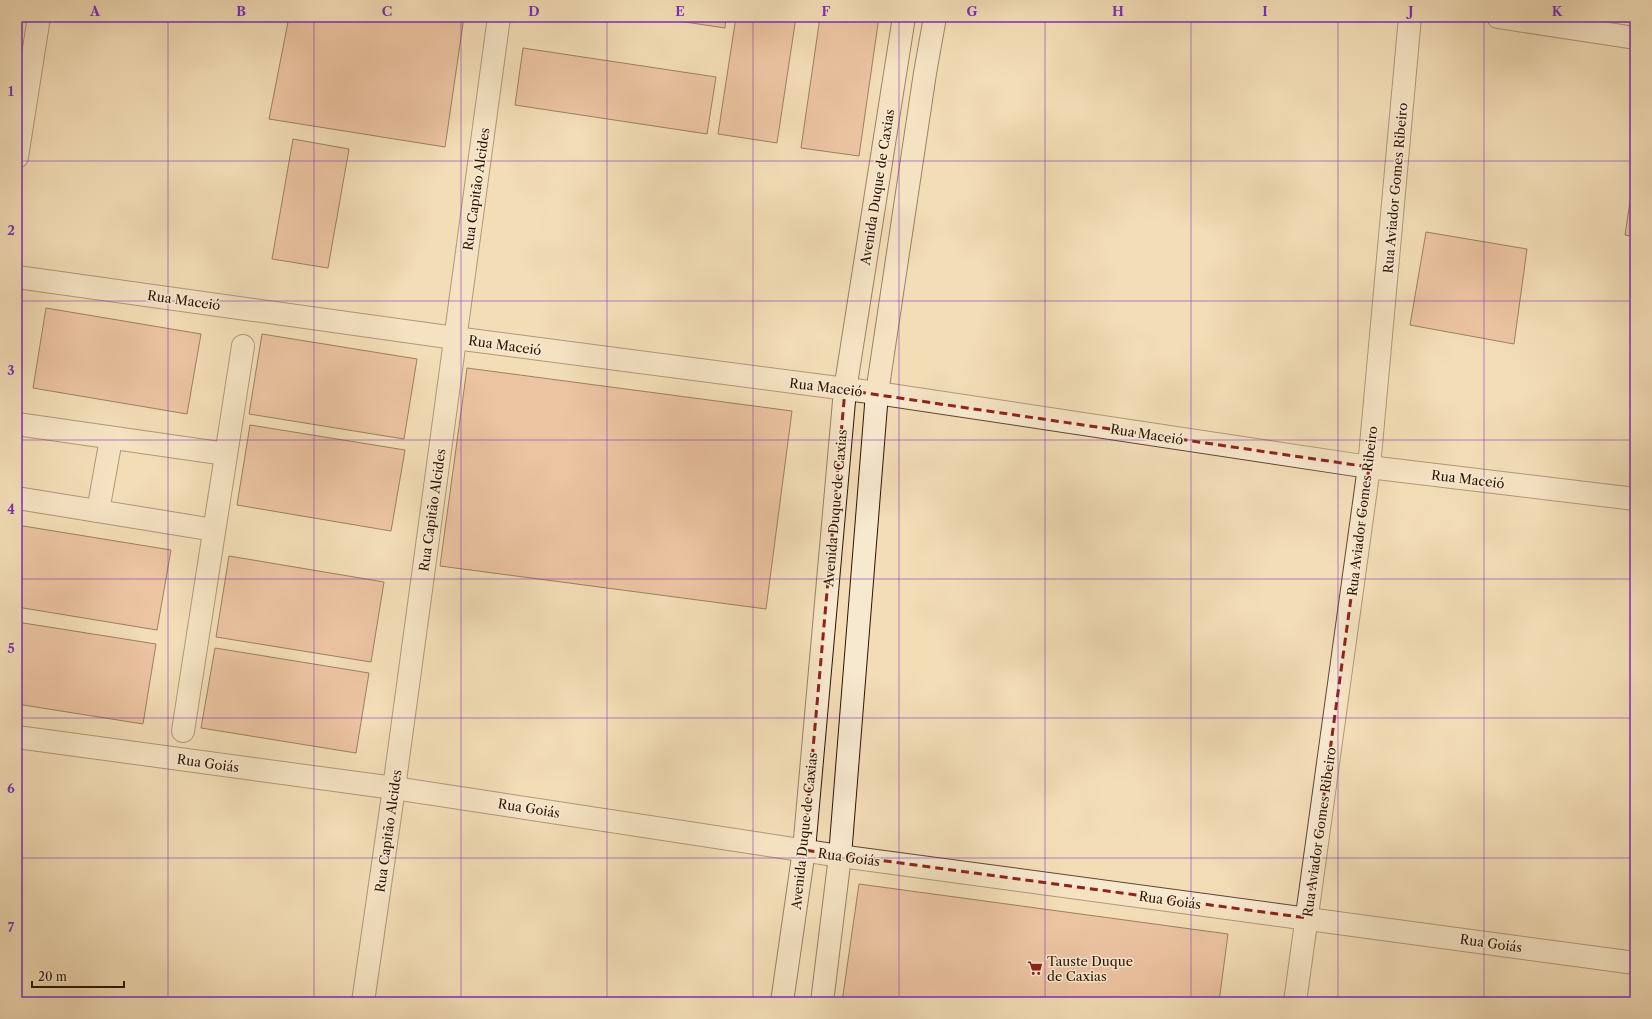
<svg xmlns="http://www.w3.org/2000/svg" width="1652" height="1019" viewBox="0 0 1652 1019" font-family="'Libre Caslon Text',serif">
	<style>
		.building { fill: #e6a68a; stroke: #2e1200 }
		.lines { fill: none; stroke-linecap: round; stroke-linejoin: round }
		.minor-casing { stroke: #5f452e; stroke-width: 24 }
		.secondary-casing { stroke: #2e1200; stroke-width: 24 }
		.minor { stroke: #f7e9d0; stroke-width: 22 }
		.secondary { stroke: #f7e9d0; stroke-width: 22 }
		.marked { fill: none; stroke: #8f2418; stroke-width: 3; stroke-dasharray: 8 5; stroke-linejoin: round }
		.grid { fill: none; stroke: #7b2cbf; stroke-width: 1; stroke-opacity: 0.55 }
		.labels { text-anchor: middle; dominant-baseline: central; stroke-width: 3; stroke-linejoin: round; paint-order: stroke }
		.street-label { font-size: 13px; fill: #2e1200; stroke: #f7e9d0 }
		.poi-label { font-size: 13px; fill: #2e1200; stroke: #f7e9d0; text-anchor: start }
		.neatline { fill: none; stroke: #7b2cbf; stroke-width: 1.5 }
		.grid-label { font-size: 13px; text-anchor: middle; font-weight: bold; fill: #7b2cbf }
	</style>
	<rect width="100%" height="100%" fill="#f3ddb7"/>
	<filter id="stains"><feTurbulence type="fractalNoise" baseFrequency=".005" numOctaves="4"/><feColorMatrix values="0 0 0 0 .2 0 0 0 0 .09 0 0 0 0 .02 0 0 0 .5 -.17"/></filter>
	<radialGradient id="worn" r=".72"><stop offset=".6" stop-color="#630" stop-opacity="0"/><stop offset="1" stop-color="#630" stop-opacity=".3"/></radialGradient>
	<g class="building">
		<path d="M289,17H464L445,147L269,119Z"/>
		<path d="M652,17H726L725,28Z"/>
		<path d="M736,17H796L777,143L718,134Z"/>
		<path d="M820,17H879L859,156L801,148Z"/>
		<path d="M523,48L716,77L707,134L515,105Z"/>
		<path d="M293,139L349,149L328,268L272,259Z"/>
		<path d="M1635,168V237L1625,235Z"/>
		<path d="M1426,232L1527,249L1514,344L1410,325Z"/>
		<path d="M46,308L201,334L187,414L33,388Z"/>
		<path d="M262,334L417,359L404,439L249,414Z"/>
		<path d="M467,368L792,411L766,609L440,566Z"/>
		<path d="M250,425L405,450L391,531L237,505Z"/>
		<path d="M17,525L171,550L157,630L17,607Z"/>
		<path d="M229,556L384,582L371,662L216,637Z"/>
		<path d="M17,622L156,644L143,724L17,704Z"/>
		<path d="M215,648L369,673L356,753L201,728Z"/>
		<path d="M859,884L1228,934L1219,1002H842Z"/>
	</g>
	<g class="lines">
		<g class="minor-casing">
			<g id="minor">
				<path d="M1498,17L1635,38"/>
				<path d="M17,157L39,17"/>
				<path d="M17,277L455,338L877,393L1369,467L1635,499"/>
				<path d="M17,424L226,454"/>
				<path d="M17,498L214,530"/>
				<path d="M98,511L111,439"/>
				<path d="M183,731L243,346"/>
				<path d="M17,737L394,788L840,856L1635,963"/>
				<path d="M363,1002L394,788L499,17"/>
				<path d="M1295,1002L1369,467L1410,17"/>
			</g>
		</g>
		<g class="secondary-casing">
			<g id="secondary">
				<path d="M782,1002L804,850L845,390L904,17"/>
				<path d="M822,1002L840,856L877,393L925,73L935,17"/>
			</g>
		</g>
		<use href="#minor" class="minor"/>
		<use href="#secondary" class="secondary"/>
	</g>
	<path d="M0 0H1652V1019H0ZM845,390L1369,467L1307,918L804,850Z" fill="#f3ddb7" fill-opacity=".55" fill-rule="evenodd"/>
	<path class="marked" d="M845,390L1369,467L1307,918L804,850Z"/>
	<path class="grid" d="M168,17V1002M314,17V1002M461,17V1002M607,17V1002M753,17V1002M899,17V1002M1045,17V1002M1191,17V1002M1338,17V1002M1484,17V1002M17,161H1635M17,301H1635M17,440H1635M17,579H1635M17,718H1635M17,858H1635"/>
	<defs>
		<g id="supermarket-bare" transform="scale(1.2)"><path d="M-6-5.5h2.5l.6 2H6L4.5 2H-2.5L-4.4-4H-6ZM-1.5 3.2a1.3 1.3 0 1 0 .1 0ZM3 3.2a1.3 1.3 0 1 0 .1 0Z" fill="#8f2418" stroke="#f7e9d0" stroke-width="2.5" paint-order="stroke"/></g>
	</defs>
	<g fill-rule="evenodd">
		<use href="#supermarket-bare" x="1035" y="968"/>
	</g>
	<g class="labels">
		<g class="street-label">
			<text transform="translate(877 187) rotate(-81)">Avenida Duque de Caxias</text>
			<text transform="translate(1395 188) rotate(-85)">Rua Aviador Gomes Ribeiro</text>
			<text transform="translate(476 189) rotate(-82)">Rua Capitão Alcides</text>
			<text transform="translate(184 300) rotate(8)">Rua Maceió</text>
			<text transform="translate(505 345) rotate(8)">Rua Maceió</text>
			<text transform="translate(826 387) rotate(7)">Rua Maceió</text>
			<text transform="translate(1147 434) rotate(9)">Rua Maceió</text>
			<text transform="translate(1468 479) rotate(7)">Rua Maceió</text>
			<text transform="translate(835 508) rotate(-85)">Avenida Duque de Caxias</text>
			<text transform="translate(432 510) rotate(-82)">Rua Capitão Alcides</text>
			<text transform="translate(1362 511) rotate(-83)">Rua Aviador Gomes Ribeiro</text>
			<text transform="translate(208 763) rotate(8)">Rua Goiás</text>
			<text transform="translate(529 808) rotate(9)">Rua Goiás</text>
			<text transform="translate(388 831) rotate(-82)">Rua Capitão Alcides</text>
			<text transform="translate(804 831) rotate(-84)">Avenida Duque de Caxias</text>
			<text transform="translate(1319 832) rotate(-82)">Rua Aviador Gomes Ribeiro</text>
			<text transform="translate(849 857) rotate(8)">Rua Goiás</text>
			<text transform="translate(1170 900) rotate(8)">Rua Goiás</text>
			<text transform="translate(1491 943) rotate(8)">Rua Goiás</text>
		</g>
		<g class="poi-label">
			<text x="1047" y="961">Tauste Duque<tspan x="1047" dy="15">de Caxias</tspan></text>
		</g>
	</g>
	<rect width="1652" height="1019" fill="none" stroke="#f3ddb7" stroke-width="44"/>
	<path d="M32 981v6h92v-6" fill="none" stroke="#2e1200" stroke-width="2"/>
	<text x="38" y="981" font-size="12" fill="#2e1200" stroke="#f7e9d0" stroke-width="3" paint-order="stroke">20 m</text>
	<rect x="22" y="22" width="1608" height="975" class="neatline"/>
	<g class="grid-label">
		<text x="95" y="16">A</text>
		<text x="241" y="16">B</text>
		<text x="387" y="16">C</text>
		<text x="534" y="16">D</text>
		<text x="680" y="16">E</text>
		<text x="826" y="16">F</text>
		<text x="972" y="16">G</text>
		<text x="1118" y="16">H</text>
		<text x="1265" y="16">I</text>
		<text x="1411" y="16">J</text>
		<text x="1557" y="16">K</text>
		<text x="11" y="96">1</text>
		<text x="11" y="235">2</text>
		<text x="11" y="375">3</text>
		<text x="11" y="514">4</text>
		<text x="11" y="653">5</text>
		<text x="11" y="793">6</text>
		<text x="11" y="932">7</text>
	</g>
	<rect width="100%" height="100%" filter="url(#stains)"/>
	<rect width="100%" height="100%" fill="url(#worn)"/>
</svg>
